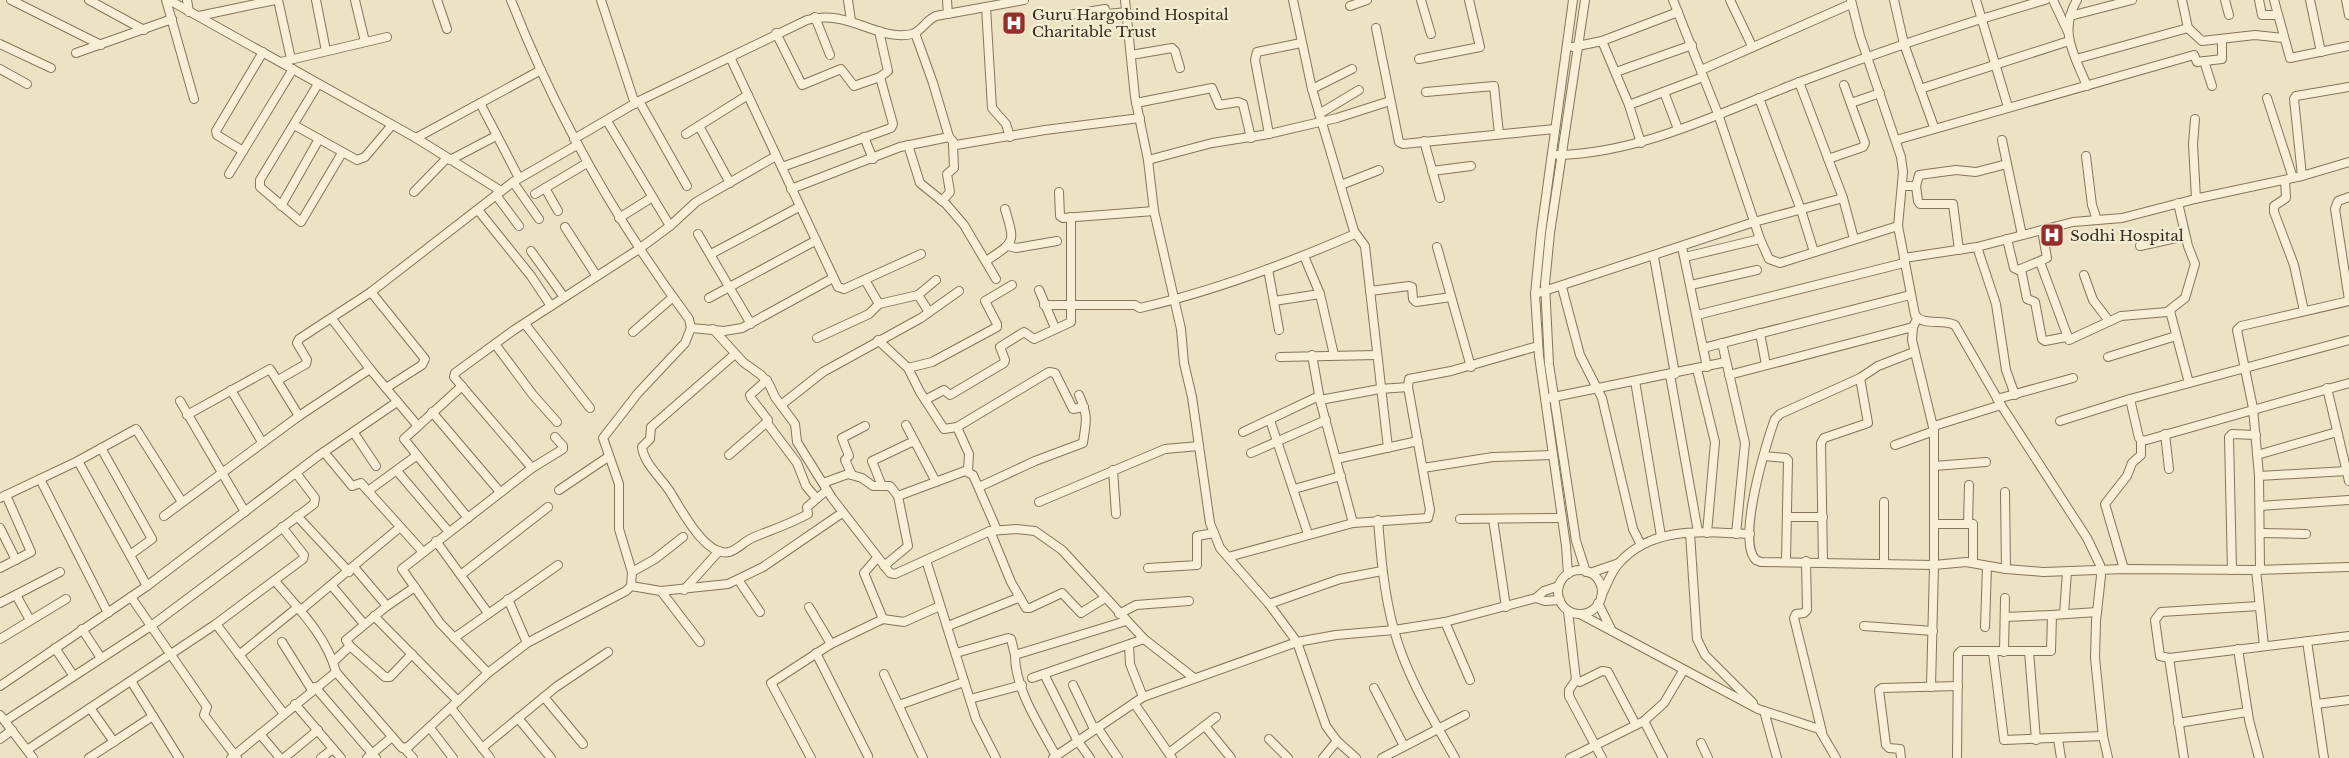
<svg xmlns="http://www.w3.org/2000/svg" width="2349" height="758" viewBox="0 0 2349 758" font-family="'Libre Baskerville',serif">
	<style>
		.lines { fill: none; stroke-linecap: round; stroke-linejoin: round }
		.minor-casing { stroke: #86745a; stroke-width: 10 }
		.minor { stroke: #f8efd6; stroke-width: 8 }
		.labels { text-anchor: middle; dominant-baseline: central; stroke-width: 4.5; stroke-linejoin: round; paint-order: stroke }
		.poi-label { font-size: 15px; fill: #362b1e; stroke: #f4ecd2; text-anchor: start }
	</style>
	<rect width="100%" height="100%" fill="#ede2c3"/>
	<g class="lines">
		<g class="minor-casing">
			<g id="minor">
				<path d="M11,0L101,45"/>
				<path d="M89,0L144,30"/>
				<path d="M166,0L194,99"/>
				<path d="M169,0L416,138L501,191"/>
				<path d="M187,0L189,12"/>
				<path d="M278,0L291,59"/>
				<path d="M316,0L326,51"/>
				<path d="M355,0L365,42"/>
				<path d="M437,0L447,29"/>
				<path d="M601,0L635,104"/>
				<path d="M848,0L851,21"/>
				<path d="M947,0L948,14"/>
				<path d="M1125,0L1135,97L1148,160L1154,211L1181,329L1184,363L1192,397L1210,523L1220,548L1269,604L1297,642L1326,726L1337,741L1356,758"/>
				<path d="M1293,0L1312,89L1354,231L1365,246L1388,448"/>
				<path d="M1421,0L1431,34"/>
				<path d="M1585,0L1550,233L1545,284L1549,364L1576,541L1586,572"/>
				<path d="M1673,0L1718,114L1760,239L1769,259L1780,263L1898,226"/>
				<path d="M1730,0L1752,46"/>
				<path d="M1851,0L1860,36L1901,157L1903,172L1898,226L1915,315C1924,327 1943,318 1955,325L2001,405L2087,538L2100,565L2101,576L2096,621L2095,658L2103,736L2108,758"/>
				<path d="M1894,0L1904,44L1934,127"/>
				<path d="M1976,0L2008,107"/>
				<path d="M2053,0L2068,32"/>
				<path d="M2077,0C2058,32 2075,56 2087,86"/>
				<path d="M2182,0L2188,28L2202,41L2255,35L2283,38"/>
				<path d="M2225,0L2229,15"/>
				<path d="M2259,0L2262,15H2277"/>
				<path d="M2274,0L2290,58L2349,46"/>
				<path d="M2310,0L2321,52"/>
				<path d="M2346,0L2349,15"/>
				<path d="M1350,6L1367,0"/>
				<path d="M986,7L992,108L1006,124L1010,137"/>
				<path d="M199,16L275,0"/>
				<path d="M2070,16L2132,0"/>
				<path d="M815,17L830,55"/>
				<path d="M1057,17L1105,9L1107,14L1127,12"/>
				<path d="M1376,28L1399,142L1403,144L1555,129"/>
				<path d="M776,33L802,85L841,69L854,86L880,77L888,71L879,31"/>
				<path d="M1602,41L1629,105L1641,143"/>
				<path d="M0,44L51,68"/>
				<path d="M1573,47L1602,41L1678,12"/>
				<path d="M76,53L172,19"/>
				<path d="M1131,55L1172,48L1175,51L1180,68"/>
				<path d="M730,57L838,287L844,289L921,254"/>
				<path d="M1419,59L1480,47L1469,0"/>
				<path d="M2076,59L2188,28"/>
				<path d="M2204,61L2212,86"/>
				<path d="M281,62L387,37"/>
				<path d="M0,69L27,84"/>
				<path d="M1701,70L1851,4"/>
				<path d="M1616,72L1692,45"/>
				<path d="M1799,82L1843,198L1854,239"/>
				<path d="M318,84L260,180V187L301,222L342,153"/>
				<path d="M1312,89L1352,69"/>
				<path d="M1920,89L2069,41"/>
				<path d="M1426,92L1494,86L1499,134"/>
				<path d="M1664,92L1678,129"/>
				<path d="M1759,98L1801,210L1814,252"/>
				<path d="M2267,98L2293,178"/>
				<path d="M639,101L687,186"/>
				<path d="M480,103L519,178"/>
				<path d="M1136,103L1212,88L1219,105L1238,102L1243,104L1251,138"/>
				<path d="M1851,103L1880,93"/>
				<path d="M1629,105L1703,77"/>
				<path d="M1319,114L1359,90"/>
				<path d="M2195,119L2193,144L2196,199"/>
				<path d="M607,121L670,226"/>
				<path d="M294,125L357,160L365,157L392,125"/>
				<path d="M699,126L730,183"/>
				<path d="M686,134L748,95"/>
				<path d="M1269,134L1255,60L1257,52L1301,43"/>
				<path d="M864,137L873,159"/>
				<path d="M949,137L956,145L1045,130L1140,118"/>
				<path d="M416,138L541,70"/>
				<path d="M574,139L639,101L807,20C846,8 879,42 912,34C922,31 926,20 936,16L1024,0"/>
				<path d="M1896,140L2194,55L2197,62L2222,59V40"/>
				<path d="M2002,140L2022,235"/>
				<path d="M1424,141L1440,198"/>
				<path d="M908,145L920,183L946,204L964,225L996,279"/>
				<path d="M243,151L217,135L216,131L263,52"/>
				<path d="M1558,155C1641,153 1720,113 1797,83C1878,52 1961,24 2045,0"/>
				<path d="M2086,156L2092,205L2097,220"/>
				<path d="M1828,159L1863,147L1865,143L1844,85"/>
				<path d="M450,160L496,136"/>
				<path d="M1148,160L1212,143L1269,134L1337,118L1390,101"/>
				<path d="M782,167L891,128L893,124L880,77"/>
				<path d="M1432,171L1471,166"/>
				<path d="M229,174L293,69"/>
				<path d="M2302,176L2294,99L2296,96L2349,87"/>
				<path d="M2285,180L2286,198L2274,206V212L2294,265L2304,311"/>
				<path d="M513,182L539,219"/>
				<path d="M1341,185L1379,170"/>
				<path d="M1902,186H1916L1919,175L1956,170L1976,172L2007,164"/>
				<path d="M1916,186L1918,201L1920,204H1953L1959,250"/>
				<path d="M545,188L558,211"/>
				<path d="M791,189L900,147L949,137L933,83L915,33"/>
				<path d="M414,192L447,158"/>
				<path d="M1059,192L1060,216L1063,218L1154,211"/>
				<path d="M535,194L587,163"/>
				<path d="M496,195L519,226"/>
				<path d="M2349,197L2338,201L2335,209L2349,300"/>
				<path d="M942,201L950,192L947,174L954,168L953,144"/>
				<path d="M281,206L319,139"/>
				<path d="M478,210L531,276L551,306"/>
				<path d="M619,218L651,198"/>
				<path d="M565,227L596,275"/>
				<path d="M698,234L751,324"/>
				<path d="M2007,239L2014,268L2018,270L2047,258L2042,230"/>
				<path d="M1008,246L1016,248L1057,241"/>
				<path d="M2140,246L2185,236"/>
				<path d="M1437,247L1471,367"/>
				<path d="M1682,247L1707,367"/>
				<path d="M1977,247L1996,304L2006,370L2015,395"/>
				<path d="M531,251L564,297"/>
				<path d="M711,254L799,207"/>
				<path d="M1304,256L1320,294L1334,355"/>
				<path d="M1654,257L1675,374"/>
				<path d="M1685,257L1760,239"/>
				<path d="M1904,258L1977,247L2073,222L2122,218L2199,198L2302,176L2349,162"/>
				<path d="M986,261C1016,241 1015,243 1005,209"/>
				<path d="M2040,262L2069,340L2121,316L2167,312L2185,298L2195,264L2188,246L2178,203"/>
				<path d="M1268,269L1279,330"/>
				<path d="M2021,269L2027,299L2035,302L2042,339L2045,341L2066,337"/>
				<path d="M2084,275L2093,300L2109,321"/>
				<path d="M865,280L879,304L918,295L936,280"/>
				<path d="M1691,285L1757,270"/>
				<path d="M1562,287L1580,355L1602,398L1633,529L1641,545"/>
				<path d="M1039,290L1055,328"/>
				<path d="M1370,291L1409,286L1412,287L1413,299L1416,302L1451,297"/>
				<path d="M371,292L425,359L422,365L386,388"/>
				<path d="M1535,294L1754,222L1843,198"/>
				<path d="M918,295L929,312"/>
				<path d="M709,298L815,241"/>
				<path d="M1274,301L1320,294"/>
				<path d="M1044,305H1135L1140,308C1214,291 1286,264 1355,234"/>
				<path d="M2170,311L2189,383"/>
				<path d="M1697,315L1904,263"/>
				<path d="M332,319L370,369L417,425"/>
				<path d="M1917,319L1913,327L1912,340L1934,431V565L1931,687"/>
				<path d="M525,324L590,408"/>
				<path d="M691,328L724,331L742,328L833,278"/>
				<path d="M713,329L743,362L761,375L769,384L775,397L795,424L797,442L832,498L890,573L895,574L990,531L1016,529L1035,531L1062,550L1144,639L1194,678"/>
				<path d="M633,332L673,297"/>
				<path d="M1760,333L1766,365"/>
				<path d="M817,338L869,314L879,304"/>
				<path d="M878,340L908,368L920,392L944,429L957,427"/>
				<path d="M1722,343L1745,443L1736,534"/>
				<path d="M495,344L533,395L557,422"/>
				<path d="M1703,348L1910,295"/>
				<path d="M1914,352L1878,366L1860,378L1780,414L1775,419C1766,443 1736,542 1756,560L1761,562L1934,565L1966,562L2006,569L2043,572L2124,569L2256,570L2349,567"/>
				<path d="M735,354L651,427L650,439L642,447C644,465 664,480 672,495C682,511 706,557 729,552C737,550 745,541 752,538C771,530 790,524 808,514L807,507L827,490"/>
				<path d="M1312,355L1320,400L1353,523"/>
				<path d="M1280,357L1377,355"/>
				<path d="M2108,357L2176,336"/>
				<path d="M908,368L932,362L997,327V324L985,301L1012,285"/>
				<path d="M1697,369L1715,442L1707,533"/>
				<path d="M1670,375L1698,532"/>
				<path d="M1729,375L1913,327"/>
				<path d="M278,380L306,364L307,360L297,343L299,339L371,292L513,182L577,145"/>
				<path d="M767,380L750,395L751,398L768,420L767,423L797,463L806,486L816,498"/>
				<path d="M1635,381L1661,536"/>
				<path d="M462,386L404,439L468,518"/>
				<path d="M2327,388L2349,481"/>
				<path d="M231,390L262,442"/>
				<path d="M1549,398L1726,362"/>
				<path d="M1997,399L2073,378"/>
				<path d="M2130,399L2139,438L2143,441L2349,383"/>
				<path d="M925,400L944,390L950,395L1004,363L1005,360L1000,347L1024,332L1034,339L1071,322V217"/>
				<path d="M1320,400L1380,389L1408,387"/>
				<path d="M180,401L245,512"/>
				<path d="M781,405L823,372L921,318L959,291"/>
				<path d="M432,412L500,492"/>
				<path d="M187,415L270,369L299,416"/>
				<path d="M1270,420L1308,534"/>
				<path d="M2060,421L2130,399L2349,340"/>
				<path d="M906,425L936,482"/>
				<path d="M1934,426L2001,405"/>
				<path d="M1243,432L1319,396"/>
				<path d="M354,433L376,466"/>
				<path d="M2165,434L2169,469"/>
				<path d="M1895,445L1934,431"/>
				<path d="M101,448L152,539L130,555"/>
				<path d="M324,452L352,486L361,483L368,491"/>
				<path d="M1251,453L1326,420"/>
				<path d="M729,455L767,422"/>
				<path d="M2257,455L2337,432"/>
				<path d="M416,456L368,491L422,551"/>
				<path d="M1764,456L1786,458L1788,460L1786,561"/>
				<path d="M1336,459L1418,441"/>
				<path d="M78,461L147,586"/>
				<path d="M1934,466L1986,462"/>
				<path d="M532,468L454,377L455,373L514,330L639,249L670,226L696,202L776,156"/>
				<path d="M1423,468L1493,457L1552,455"/>
				<path d="M1113,470L1116,514"/>
				<path d="M397,471L449,532"/>
				<path d="M968,471L969,454L957,427L1049,372L1055,373L1073,409L1084,407"/>
				<path d="M852,475L845,460L849,456L842,438L865,426"/>
				<path d="M2259,476L2347,471"/>
				<path d="M40,479L108,613"/>
				<path d="M823,483L848,474L862,478L873,486H890L898,496"/>
				<path d="M882,486L872,461L914,441"/>
				<path d="M979,487L1035,461L1083,443C1086,420 1089,418 1079,395"/>
				<path d="M1294,489L1341,476"/>
				<path d="M559,490L608,457"/>
				<path d="M2005,492L2006,569"/>
				<path d="M0,498L78,461L136,429L182,502"/>
				<path d="M1039,502L1165,449L1199,446"/>
				<path d="M2260,506L2349,500"/>
				<path d="M164,516L299,416L370,369"/>
				<path d="M297,516L349,572"/>
				<path d="M1788,517H1823"/>
				<path d="M1460,519L1562,518"/>
				<path d="M1493,519L1506,607"/>
				<path d="M1378,520C1381,557 1384,594 1394,630C1406,675 1432,717 1455,758"/>
				<path d="M1935,524H1973V563"/>
				<path d="M1968,524L1969,485"/>
				<path d="M0,528L16,560"/>
				<path d="M990,531L1011,582L1026,608H1030L1062,593L1081,613L1105,598"/>
				<path d="M1690,533L1697,639L1705,655L1753,703"/>
				<path d="M2261,533L2306,534"/>
				<path d="M436,541L488,613"/>
				<path d="M1228,557L1353,523L1428,518L1430,510L1408,387L1409,379L1451,371L1538,346"/>
				<path d="M926,560L976,719L996,758"/>
				<path d="M1806,561L1807,610L1804,613L1796,614L1794,618L1822,732"/>
				<path d="M1823,562L1821,443L1824,438L1868,423L1860,378"/>
				<path d="M1884,564V502"/>
				<path d="M884,566L908,546L898,496L965,471L973,475L997,530"/>
				<path d="M354,567L387,606"/>
				<path d="M0,568L31,552L6,495"/>
				<path d="M1148,568L1197,565V536L1214,533"/>
				<path d="M2124,569L2105,504L2127,476L2132,463L2141,455V441"/>
				<path d="M2232,570L2229,437L2232,434L2256,435"/>
				<path d="M2256,570L2264,646"/>
				<path d="M2260,570L2259,476L2253,408L2237,330L2241,326L2349,301"/>
				<circle cx="1580" cy="592" r="22"/>
				<path d="M632,572L655,559L683,537"/>
				<path d="M1590,573L1619,563"/>
				<path d="M462,574L548,507"/>
				<path d="M1568,574L1566,546L1539,356L1535,294L1541,233L1573,0"/>
				<path d="M275,581C298,608 327,637 336,672"/>
				<path d="M739,581L760,612"/>
				<path d="M332,586L364,624"/>
				<path d="M631,586L661,591L728,584L763,567L842,513"/>
				<path d="M684,590L719,551"/>
				<path d="M661,591L700,642"/>
				<path d="M16,595L30,620"/>
				<path d="M131,597L207,707L204,715L237,758"/>
				<path d="M1601,597C1606,586 1611,572 1619,563C1653,525 1704,532 1750,534"/>
				<path d="M1536,598L1545,601L1560,600"/>
				<path d="M508,599L527,643"/>
				<path d="M0,603L60,572"/>
				<path d="M1598,603L1612,631"/>
				<path d="M1269,604L1340,579L1382,571"/>
				<path d="M2259,606L2161,612L2155,620L2160,656L2169,658L2349,636"/>
				<path d="M809,607L831,644"/>
				<path d="M301,610L399,528"/>
				<path d="M1568,611L1576,680L1580,682L1602,671L1608,672L1636,725"/>
				<path d="M1119,614L1136,605L1189,601"/>
				<path d="M1580,614L1758,709L1819,729L1836,758"/>
				<path d="M2064,614L2067,572"/>
				<path d="M374,616L458,701"/>
				<path d="M2005,617L2052,615"/>
				<path d="M883,619L904,622L940,606"/>
				<path d="M1445,622L1470,680"/>
				<path d="M216,624L284,714"/>
				<path d="M948,626L1018,598"/>
				<path d="M1864,626L1933,631"/>
				<path d="M1985,627L1987,566"/>
				<path d="M82,629L101,658"/>
				<path d="M454,638L558,565"/>
				<path d="M0,639L66,599"/>
				<path d="M2307,641L2324,758"/>
				<path d="M282,642L312,690"/>
				<path d="M1129,645L1130,664L1143,697"/>
				<path d="M55,648L73,675"/>
				<path d="M2238,649L2249,720L2259,758"/>
				<path d="M2029,651L2036,740"/>
				<path d="M1993,652L2004,740L2103,736"/>
				<path d="M2004,652L2005,598"/>
				<path d="M816,653L868,756"/>
				<path d="M956,653L1008,638L1011,639L1015,655"/>
				<path d="M412,654L390,677H385L350,646L346,640L387,606L415,587"/>
				<path d="M239,655L298,607"/>
				<path d="M2169,658L2184,758"/>
				<path d="M333,662L350,646"/>
				<path d="M488,673L440,623L402,569L532,468L563,449V446L555,437"/>
				<path d="M884,674L923,758"/>
				<path d="M1044,674L1077,740L1090,758"/>
				<path d="M1032,678L1144,639"/>
				<path d="M1576,680L1569,690V696L1602,758"/>
				<path d="M131,681L179,758"/>
				<path d="M1073,685L1094,729"/>
				<path d="M0,686L147,586L318,456L397,402"/>
				<path d="M315,687L376,758"/>
				<path d="M1374,688L1404,746"/>
				<path d="M544,697L583,744"/>
				<path d="M970,699L1022,685"/>
				<path d="M1134,703L1172,758"/>
				<path d="M295,704L341,758"/>
				<path d="M2316,704L2349,700"/>
				<path d="M899,705L964,682"/>
				<path d="M90,708L114,742"/>
				<path d="M451,708L490,758"/>
				<path d="M1764,711L1777,758"/>
				<path d="M0,715L33,758"/>
				<path d="M518,718L551,758"/>
				<path d="M5,721L151,626L314,504L315,498L296,473"/>
				<path d="M1644,721L1663,758"/>
				<path d="M2178,723L2247,712"/>
				<path d="M1205,726L1231,758"/>
				<path d="M1097,727L1118,758"/>
				<path d="M430,728L453,758"/>
				<path d="M260,734L280,758"/>
				<path d="M0,739L12,730"/>
				<path d="M1269,739L1288,758"/>
				<path d="M2058,739L2061,758"/>
				<path d="M1701,743L1708,758"/>
				<path d="M482,748L556,687L608,652"/>
				<path d="M405,749L413,758"/>
				<path d="M27,750L216,624L303,559L304,555L282,527"/>
				<path d="M1169,753L1216,717"/>
				<path d="M1056,756C1040,726 1015,690 1015,655L1126,621"/>
				<path d="M89,758L153,716"/>
				<path d="M231,758L336,672L402,748L408,747L488,673L527,643L626,591L631,586L632,572L619,529V484L603,438L638,393L685,343L691,328L689,319C616,221 556,115 511,0"/>
				<path d="M284,758L318,730"/>
				<path d="M321,758L333,749"/>
				<path d="M367,758L392,737"/>
				<path d="M811,758L771,683L831,644L883,619L864,573L877,558"/>
				<path d="M1053,758L1143,697L1297,642L1336,635L1394,630L1445,622L1536,598L1544,591L1559,586"/>
				<path d="M1323,758L1337,741"/>
				<path d="M1382,758L1465,715"/>
				<path d="M1570,758L1644,721L1664,703L1683,671"/>
				<path d="M1901,758L1900,749L1889,748L1886,745L1879,690L1882,688L1958,686"/>
				<path d="M1957,758L1958,654L1961,651H2051L2052,615L2097,612"/>
			</g>
		</g>
		<use href="#minor" class="minor"/>
	</g>
	<defs>
		<g id="hospital-square" transform="scale(1.25)"><rect x="-9" y="-9" width="18" height="18" rx="4" fill="#94302c" stroke="#f4ecd2"/><path d="M-5-5h3v3.5h4V-5h3V5h-3V1.5h-4V5h-3Z" fill="#fff"/></g>
	</defs>
	<g fill-rule="evenodd">
		<use href="#hospital-square" x="1014" y="23"/>
		<use href="#hospital-square" x="2052" y="235"/>
	</g>
	<g class="labels">
		<g class="poi-label">
			<text x="1032" y="14">Guru Hargobind Hospital<tspan x="1032" dy="17">Charitable Trust</tspan></text>
			<text x="2070" y="235">Sodhi Hospital</text>
		</g>
	</g>
</svg>
